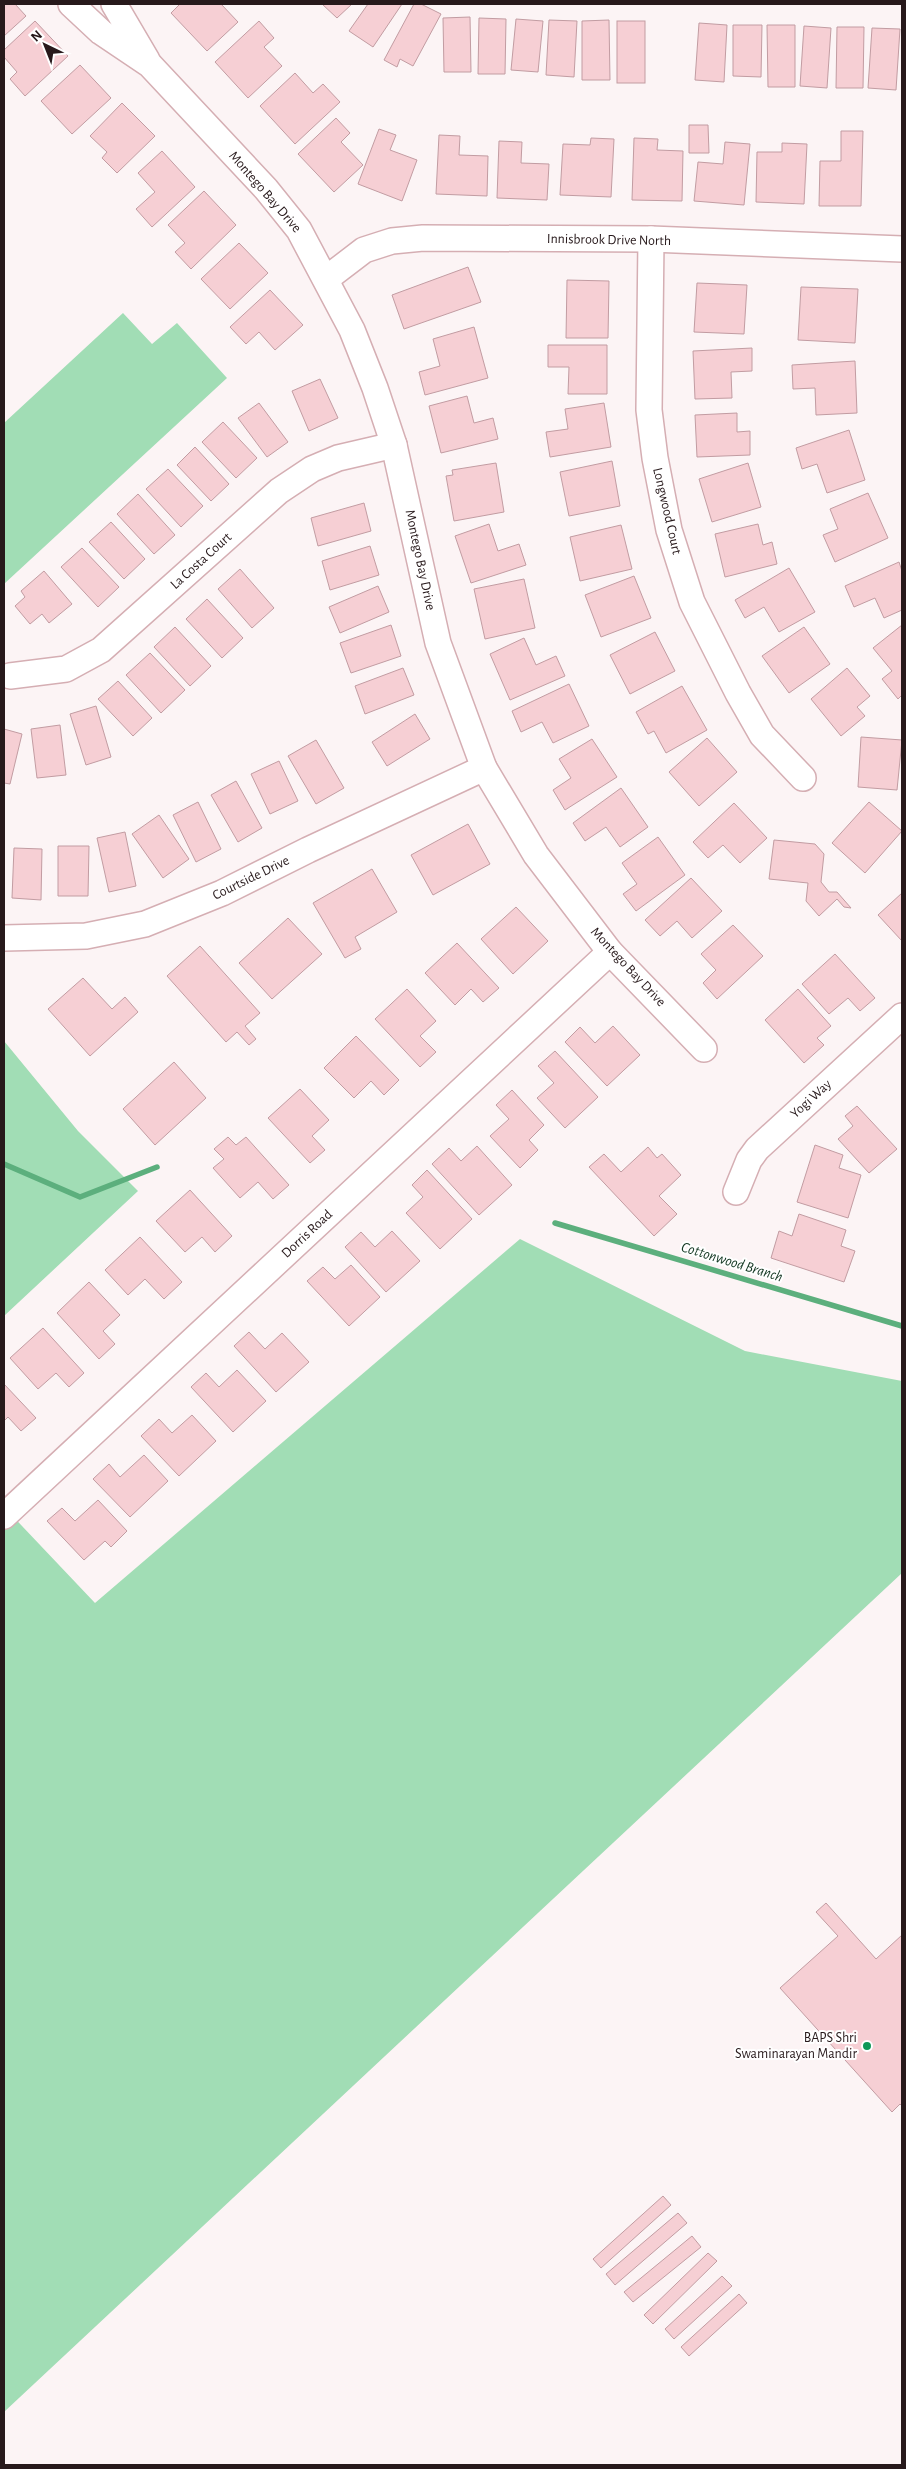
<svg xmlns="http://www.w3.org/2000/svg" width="906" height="2469" viewBox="0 0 906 2469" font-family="'Alegreya Sans',sans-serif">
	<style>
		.green { fill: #a1ddb5 }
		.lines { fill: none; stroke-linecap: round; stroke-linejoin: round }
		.stream { stroke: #5caf7d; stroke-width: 5.5 }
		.building { fill: #f6cfd4; stroke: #c29ca2 }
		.minor-casing { stroke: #d5aeb3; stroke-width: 28 }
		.minor { stroke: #fff; stroke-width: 25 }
		.poi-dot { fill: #0e9858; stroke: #fff; stroke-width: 2 }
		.labels { text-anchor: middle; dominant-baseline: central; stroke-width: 4; stroke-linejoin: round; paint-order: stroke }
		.street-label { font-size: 14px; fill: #27191b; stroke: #fff }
		.poi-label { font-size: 14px; fill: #27191b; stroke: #fff; text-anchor: end }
		.water-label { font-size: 15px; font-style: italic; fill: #133722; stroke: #fff }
	</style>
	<rect width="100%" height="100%" fill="#fcf4f5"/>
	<g class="green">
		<path d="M123,313L152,344L177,323L227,378L4,584V423Z"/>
		<path d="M4,1041L78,1131L138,1191L4,1316Z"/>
		<path d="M520,1239L745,1351L902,1381V1573L4,2412V1507L95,1603Z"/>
	</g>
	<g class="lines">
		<g class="stream">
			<path d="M4,1164L80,1197L157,1167"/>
			<path d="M555,1223L902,1326"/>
		</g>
	</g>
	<g class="building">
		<path d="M4,4H15L26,16L4,36Z"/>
		<path d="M180,4H221L238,22L207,51L171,13Z"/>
		<path d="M322,4H352L337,18Z"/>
		<path d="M368,4H402L373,47L349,31Z"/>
		<path d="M414,4H421L441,14L413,66L400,59L397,67L384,60Z"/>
		<path d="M470,17L471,72H444L443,18Z"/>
		<path d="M479,18L506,19L505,74H478Z"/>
		<path d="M516,19L543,21L538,72L511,70Z"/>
		<path d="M549,20L577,21L574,77L546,75Z"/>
		<path d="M609,20L610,80H582V21Z"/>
		<path d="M35,21L68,56L25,96L10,79L17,72L4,57V50Z"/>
		<path d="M259,21L274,38L264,47L282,66L248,98L215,62Z"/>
		<rect x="617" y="21" width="28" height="62"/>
		<path d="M699,23L727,25L724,82L695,80Z"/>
		<path d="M733,25H762L761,77L733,76Z"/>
		<path d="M767,25H795V87H768Z"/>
		<path d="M804,26L831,28L827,88L800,86Z"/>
		<path d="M837,27H864L863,88H836Z"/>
		<path d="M872,28L900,29L896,90L868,88Z"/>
		<path d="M80,65L111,98L72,134L41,101Z"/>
		<path d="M295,73L313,93L323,84L340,102L295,144L260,106Z"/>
		<path d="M122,103L155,136L117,173L102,158L107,152L90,136Z"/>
		<path d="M336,118L350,133L341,142L363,165L334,192L298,154Z"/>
		<path d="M689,125H708L709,153H689Z"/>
		<path d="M379,129L396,135L390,150L417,160L402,201L358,184Z"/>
		<path d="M841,131H863L861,206H819L820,161H841Z"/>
		<path d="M439,135L460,136L459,155L488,156L487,196L436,194Z"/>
		<path d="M591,138L614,139L611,197L560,195L563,144L590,145Z"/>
		<path d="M634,138L658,139L657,150L683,151L682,201L632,200Z"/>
		<path d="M499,141L522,142L521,163L549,164L547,200L497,198Z"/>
		<path d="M725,142L750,144L744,205L694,201L698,162L723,164Z"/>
		<path d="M782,143L807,144L804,204L756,202L757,152H782Z"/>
		<path d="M162,151L195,187L152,227L136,209L155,192L138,173Z"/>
		<path d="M204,191L236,225L191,269L175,252L185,243L168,225Z"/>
		<path d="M239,243L268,273L230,309L201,279Z"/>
		<path d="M468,267L481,302L404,329L392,295Z"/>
		<path d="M567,280L609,281L608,338H566Z"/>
		<path d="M697,283L747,285L744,334L694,332Z"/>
		<path d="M801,287L858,289L855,343L798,340Z"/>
		<path d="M270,290L303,325L275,350L259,332L246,344L230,327Z"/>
		<path d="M474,327L488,378L425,395L419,372L440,366L433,339Z"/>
		<path d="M548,345H607V394H568L569,367H548Z"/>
		<path d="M752,348V371L731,372L732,398L695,399L693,351Z"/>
		<path d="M855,361L857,413L816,415L815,388L793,389L792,365Z"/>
		<path d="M320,379L338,418L309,431L292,391Z"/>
		<path d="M467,396L474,423L493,418L498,439L441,453L429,406Z"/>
		<path d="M259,403L288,442L267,457L238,418Z"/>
		<path d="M604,403L611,447L550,457L546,432L568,429L565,409Z"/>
		<path d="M737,413V432L750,431V455L697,457L695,415Z"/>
		<path d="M223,422L257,458L236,478L202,442Z"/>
		<path d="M849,430L865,480L827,493L817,464L802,469L796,448Z"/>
		<path d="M195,447L229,484L211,501L177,465Z"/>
		<path d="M612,461L620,506L569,516L560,472Z"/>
		<path d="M496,463L504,512L454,521L446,476L453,475L452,470Z"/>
		<path d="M748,463L761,507L712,522L699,479Z"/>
		<path d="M168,469L203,506L181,527L146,489Z"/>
		<path d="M868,493L888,538L835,562L823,535L838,529L830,509Z"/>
		<path d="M138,494L175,535L154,554L117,514Z"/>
		<path d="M364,503L371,531L318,546L311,518Z"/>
		<path d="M111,522L145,559L124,579L89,542Z"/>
		<path d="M489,524L498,551L519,544L526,565L471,583L455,536Z"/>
		<path d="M758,524L763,545L772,542L777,564L725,577L715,534Z"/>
		<path d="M621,525L632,569L580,581L570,537Z"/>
		<path d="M370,546L379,575L330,590L322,561Z"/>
		<path d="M82,548L119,587L98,607L61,567Z"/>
		<path d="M899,562L902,571V610L884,618L875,598L854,607L845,586Z"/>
		<path d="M789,568L815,612L779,632L764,607L745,618L735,600Z"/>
		<path d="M240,569L274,608L252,628L218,589Z"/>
		<path d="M44,571L72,604L49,623L42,614L30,624L15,606L25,597L21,591Z"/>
		<path d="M634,576L651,618L601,637L585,595Z"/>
		<path d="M524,579L535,628L485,639L474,589Z"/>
		<path d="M378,586L389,612L340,633L329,607Z"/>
		<path d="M207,599L243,638L222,658L186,619Z"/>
		<path d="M391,625L401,656L351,673L340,643Z"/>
		<path d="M902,625V695L898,699L882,679L892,671L873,648Z"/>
		<path d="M175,627L211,666L190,686L154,647Z"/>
		<path d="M804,627L830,664L789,693L762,656Z"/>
		<path d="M655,632L675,671L630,694L610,655Z"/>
		<path d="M524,638L536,665L556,656L565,676L510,700L490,654Z"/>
		<path d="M150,653L185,690L161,713L126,675Z"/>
		<path d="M403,668L414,695L365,714L355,686Z"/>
		<path d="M847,668L870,696L857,707L865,716L841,736L811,699Z"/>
		<path d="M118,681L152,718L133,736L98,699Z"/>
		<path d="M569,684L589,726L553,743L542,722L521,732L512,711Z"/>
		<path d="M682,686L707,730L666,753L654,731L648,734L636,712Z"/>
		<path d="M96,706L111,757L86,765L70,714Z"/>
		<path d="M415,714L430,739L387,766L372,742Z"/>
		<path d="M60,725L66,775L37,778L31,729Z"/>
		<path d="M4,729L22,734L10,784L4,783Z"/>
		<path d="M861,737L902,740L897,790L858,787Z"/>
		<path d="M707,738L737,772L699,806L669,772Z"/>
		<path d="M592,739L617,777L565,810L553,790L571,778L559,759Z"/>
		<path d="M316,740L344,788L316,804L288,756Z"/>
		<path d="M279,761L298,801L270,814L251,774Z"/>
		<path d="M236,781L262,828L238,842L211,795Z"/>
		<path d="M621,788L648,827L620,847L606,827L585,841L573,823Z"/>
		<path d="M198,802L221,849L196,862L173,815Z"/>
		<path d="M869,802L902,831L865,873L832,843Z"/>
		<path d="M734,803L767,838L740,863L723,845L708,858L693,842Z"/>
		<path d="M159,815L189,859L163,878L132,834Z"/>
		<path d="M468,824L490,864L433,895L411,855Z"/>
		<path d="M125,832L136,886L109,892L97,838Z"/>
		<path d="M658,837L685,875L636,911L623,894L637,884L622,863Z"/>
		<path d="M774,840L815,844L824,854L821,882L829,892H837L851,908L844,907L837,899L819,916L806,901L808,883L769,879Z"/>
		<path d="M58,846H89L88,896H58Z"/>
		<path d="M14,848L42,849L41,900L12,898Z"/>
		<path d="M372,869L397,912L355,937L361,949L345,958L313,903Z"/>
		<path d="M691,878L722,911L692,938L677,921L660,936L645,920Z"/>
		<path d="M902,893V941L878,915Z"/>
		<path d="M516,907L548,941L513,974L481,939Z"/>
		<path d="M288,918L322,954L272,999L239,963Z"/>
		<path d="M733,925L763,956L717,999L703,983L716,970L701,954Z"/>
		<path d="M457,943L499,988L483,1002L471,989L455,1005L425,973Z"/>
		<path d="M200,946L260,1013L245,1026L256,1039L249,1045L237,1032L226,1042L167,976Z"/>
		<path d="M835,954L875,998L860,1011L848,998L829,1014L802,984Z"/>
		<path d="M83,978L112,1009L125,997L138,1012L90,1056L48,1009Z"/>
		<path d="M407,989L436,1021L420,1036L436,1052L420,1067L375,1019Z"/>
		<path d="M798,989L831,1026L817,1038L824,1045L804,1063L765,1020Z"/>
		<path d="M613,1026L640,1055L607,1086L565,1042L580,1027L595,1043Z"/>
		<path d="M356,1036L399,1080L384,1095L371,1081L354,1098L324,1068Z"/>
		<path d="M555,1051L598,1097L565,1128L537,1098L554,1083L538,1066Z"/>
		<path d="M174,1062L206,1098L155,1145L123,1109Z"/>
		<path d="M300,1089L329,1120L312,1136L325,1150L310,1163L268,1118Z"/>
		<path d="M512,1090L544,1125L529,1140L538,1150L520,1168L490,1136L509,1119L496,1105Z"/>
		<path d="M857,1106L897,1149L869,1173L838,1139L853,1126L845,1116Z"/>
		<path d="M228,1137L236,1145L246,1137L289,1185L273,1199L258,1182L240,1198L213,1168L224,1159L214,1149Z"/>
		<path d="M815,1145L843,1155L839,1168L861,1175L848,1218L797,1202Z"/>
		<path d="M477,1146L512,1185L479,1215L432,1164L449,1148L461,1161Z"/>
		<path d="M648,1147L657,1158L662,1154L681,1175L659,1196L677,1214L654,1236L589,1167L604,1154L621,1172Z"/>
		<path d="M427,1170L472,1219L440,1249L406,1213L423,1197L412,1185Z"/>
		<path d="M190,1190L232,1236L215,1252L202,1237L185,1252L156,1221Z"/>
		<path d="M799,1214L846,1230L841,1246L855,1251L844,1282L771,1258L779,1231L792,1236Z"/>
		<path d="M392,1231L420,1261L386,1292L345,1247L361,1232L375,1247Z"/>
		<path d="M140,1237L182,1282L164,1299L145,1279L128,1295L105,1270Z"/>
		<path d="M351,1265L380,1297L349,1326L307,1281L323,1267L335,1279Z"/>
		<path d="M89,1282L120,1315L103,1331L115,1344L99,1359L57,1313Z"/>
		<path d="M43,1328L84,1373L69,1387L56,1373L38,1389L10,1358Z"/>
		<path d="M249,1332L265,1349L282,1333L309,1362L276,1392L234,1346Z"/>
		<path d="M237,1370L266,1401L233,1432L191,1387L206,1373L219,1387Z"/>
		<path d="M4,1384L36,1418L21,1431L8,1417L4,1421Z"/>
		<path d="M192,1415L216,1441L179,1476L141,1436L159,1419L172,1433Z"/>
		<path d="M144,1455L168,1481L130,1517L93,1479L109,1464L120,1477Z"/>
		<path d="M98,1500L127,1531L111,1547L105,1541L84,1560L47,1521L62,1508L75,1521Z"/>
		<path d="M826,1903L876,1959L902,1935V2106L900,2104L892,2112L780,1988L838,1936L816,1912Z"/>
		<path d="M663,2196L671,2205L601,2268L593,2259Z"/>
		<path d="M678,2213L687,2223L615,2285L606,2274Z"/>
		<path d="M692,2236L701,2247L633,2302L624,2292Z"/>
		<path d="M708,2253L717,2261L653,2324L644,2315Z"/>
		<path d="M722,2276L732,2286L674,2339L665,2329Z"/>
		<path d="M739,2294L747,2303L689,2356L681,2347Z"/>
	</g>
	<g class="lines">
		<g class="minor-casing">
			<g id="minor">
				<path d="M71,4L101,32L150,65L266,189L299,230L352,330L375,388L394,445L438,643L484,768L536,855L610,952L704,1049"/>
				<path d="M114,4L147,60"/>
				<path d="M651,239L649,410L655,458L669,530L692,602L738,693L762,735L803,778"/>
				<path d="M326,279L364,250L392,241L423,238L651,239L902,249"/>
				<path d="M10,676L66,669L101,650L279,491L312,469L338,458L394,445"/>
				<path d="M4,938L86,936L145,924L222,893L308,850L484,768"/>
				<path d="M736,1192L749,1160L757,1149L902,1016"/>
				<path d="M4,1516L610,952"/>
			</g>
		</g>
		<use href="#minor" class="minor"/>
	</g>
	<circle class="poi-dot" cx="867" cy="2046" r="5"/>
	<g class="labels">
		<g class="street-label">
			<text transform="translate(265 192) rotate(49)">Montego Bay Drive</text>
			<text transform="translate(609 240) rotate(1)">Innisbrook Drive North</text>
			<text transform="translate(667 511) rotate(77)">Longwood Court</text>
			<text transform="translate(420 560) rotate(78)">Montego Bay Drive</text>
			<text transform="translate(201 561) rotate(-42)">La Costa Court</text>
			<text transform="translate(251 878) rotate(-26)">Courtside Drive</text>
			<text transform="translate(628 967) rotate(47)">Montego Bay Drive</text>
			<text transform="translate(811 1099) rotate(-42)">Yogi Way</text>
			<text transform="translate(307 1234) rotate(-43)">Dorris Road</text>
		</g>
		<g class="poi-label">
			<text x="857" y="2038">BAPS Shri<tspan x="857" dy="16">Swaminarayan Mandir</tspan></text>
		</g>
		<g class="water-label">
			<text transform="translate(732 1262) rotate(17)">Cottonwood Branch</text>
		</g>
	</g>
	<rect width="906" height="2469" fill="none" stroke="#27191b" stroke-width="10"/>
	<g transform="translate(45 45) rotate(317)" stroke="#ffffff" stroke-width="4" paint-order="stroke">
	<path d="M0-4L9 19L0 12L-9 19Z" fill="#27191b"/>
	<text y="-8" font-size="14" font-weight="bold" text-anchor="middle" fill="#27191b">N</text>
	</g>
</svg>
